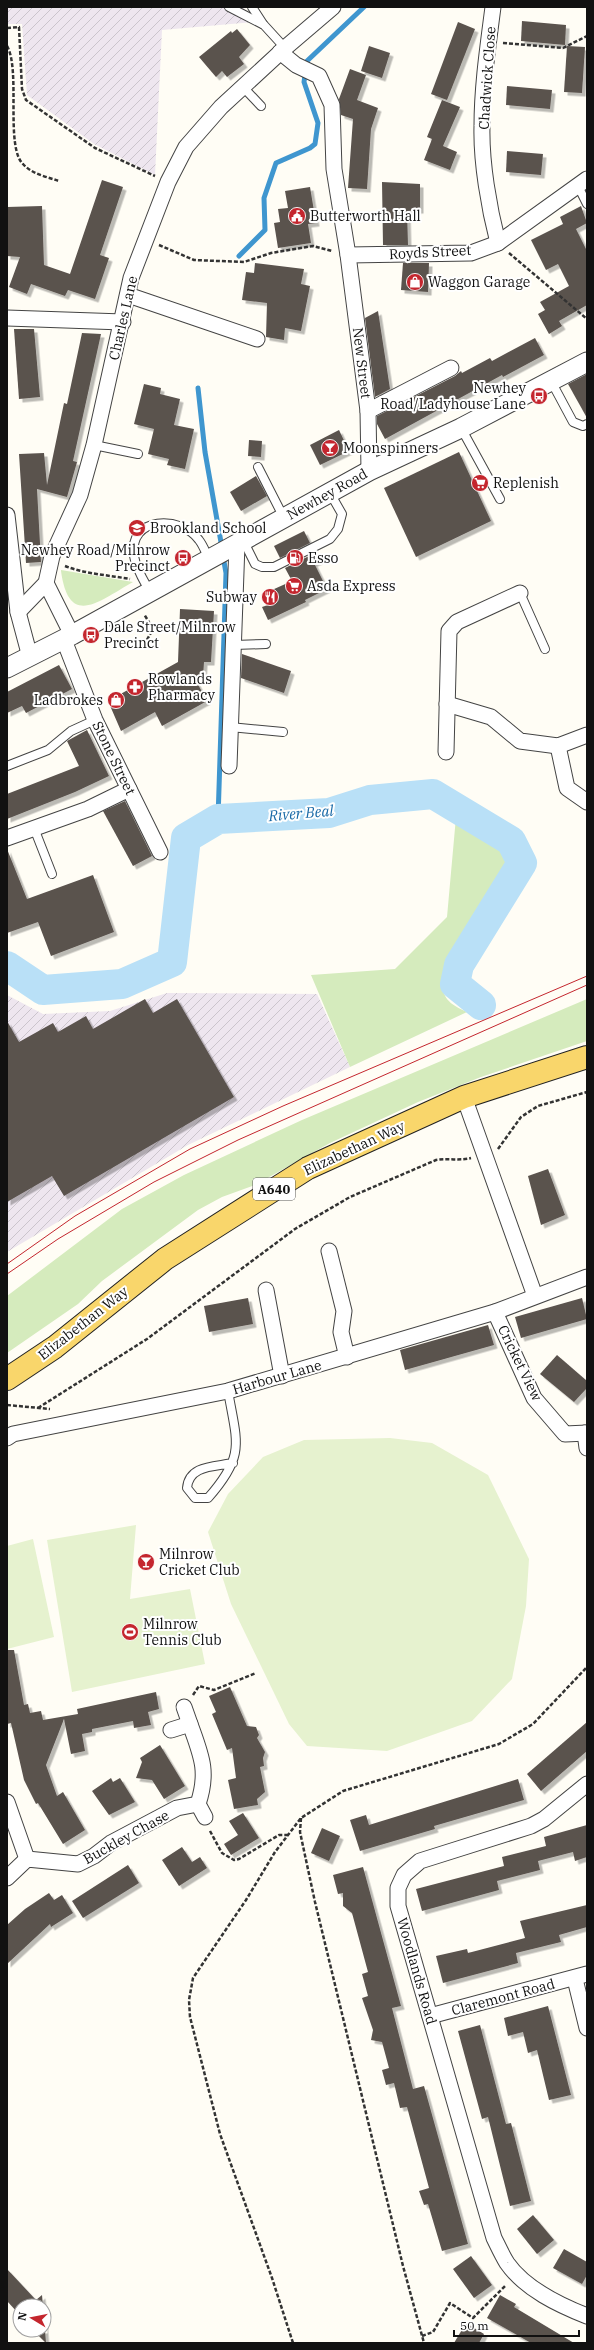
<svg xmlns="http://www.w3.org/2000/svg" width="594" height="2350" viewBox="0 0 594 2350" font-family="'IBM Plex Serif',serif">
	<style>
		.industrial { fill: url(#industrial-furrows) }
		.grass { fill: #d5ebbd }
		.pitch { fill: #e6f2cf }
		.lines { fill: none; stroke-linecap: round; stroke-linejoin: round }
		.stream { stroke: #3f96cf; stroke-width: 5 }
		.river { stroke: #b9e0f7; stroke-width: 30 }
		.building { fill: #5a524d; filter: url(#shadow) }
		.service-casing { stroke: #444; stroke-width: 10 }
		.minor-casing { stroke: #444; stroke-width: 17 }
		.tertiary-casing { stroke: #444; stroke-width: 21 }
		.primary-casing { stroke: #222; stroke-width: 24 }
		.path { stroke: #333; stroke-width: 2.5; stroke-dasharray: 4 2; stroke-linecap: butt }
		.service { stroke: #fff; stroke-width: 8 }
		.minor { stroke: #fff; stroke-width: 15 }
		.tertiary { stroke: #fff; stroke-width: 19 }
		.primary { stroke: #f9d66b; stroke-width: 22 }
		.tram { stroke: #c4262e; stroke-width: 1 }
		.labels { text-anchor: middle; dominant-baseline: central; stroke-width: 4; stroke-linejoin: round; paint-order: stroke }
		.shield { fill: #fff; stroke: #585858; stroke-width: 1 }
		.shield-label { font-size: 13px; font-weight: bold; fill: #111 }
		.street-label { font-size: 14px; fill: #111; stroke: #fff }
		.poi-label { font-size: 14px; fill: #111; stroke: #fff; text-anchor: start }
		.water-label { font-size: 15px; font-style: italic; fill: #1768a6; stroke: #fff }
	</style>
	<defs>
		<pattern id="industrial-furrows" width="10" height="10" patternUnits="userSpaceOnUse"><rect width="10" height="10" fill="#eee6ef"/><path d="M-1 1l2-2M0 10L10 0M9 11l2-2" fill="none" stroke="#cbc4cc"/></pattern>
		<filter id="shadow"><feDropShadow dx="3.5" dy="3.5" stdDeviation="0" flood-color="#0004"/></filter>
	</defs>
	<rect width="100%" height="100%" fill="#fffdf5"/>
	<g class="industrial">
		<path d="M7,7H243L254,22L162,30L155,175L94,144L27,95L22,24H7Z"/>
		<path d="M167,993L317,994L350,1067L188,1145L7,1252V995L43,1014L110,1011Z"/>
	</g>
	<g class="grass">
		<path d="M61,571V570L133,582C99,601 69,629 61,571Z"/>
		<path d="M456,817L505,843L513,856L511,867C494,892 442,958 443,987C443,1001 456,1007 467,1012L350,1067L311,975L395,969L447,917Z"/>
		<path d="M587,999V1041L481,1077L418,1102L330,1143L255,1185L222,1197L198,1210L102,1281L78,1304L7,1353V1296L122,1209L184,1175L302,1120Z"/>
	</g>
	<g class="pitch">
		<path d="M390,1438L432,1443L488,1475L529,1559L526,1606L512,1679L472,1721L387,1751L307,1746L289,1724L231,1604L208,1532L228,1494L263,1457L304,1440Z"/>
		<path d="M136,1525L130,1599L190,1589L205,1664L72,1692L47,1540Z"/>
		<path d="M33,1539L54,1637L7,1649V1546Z"/>
	</g>
	<g class="lines">
		<g class="stream">
			<path d="M239,256L265,230L264,198L276,163L310,148L315,144L318,123L304,82L307,61L364,7"/>
			<path d="M198,388L205,452L222,548"/>
			<path d="M218,819L226,573L223,556"/>
		</g>
		<path class="river" d="M7,966L43,990L122,984L172,962L186,838L218,819L329,813L370,800L433,794L511,841L522,863L459,965L455,984L481,1005"/>
	</g>
	<g class="building">
		<path d="M522,21L566,25L565,45L521,41Z"/>
		<path d="M458,22L475,29L447,100L431,94Z"/>
		<path d="M237,29L250,45L239,57L244,64L227,77L222,71L216,77L199,57L231,31L232,33Z"/>
		<path d="M369,46L390,53L382,78L361,71Z"/>
		<path d="M567,46L585,47L582,93L564,92Z"/>
		<path d="M350,69L366,75L357,100L378,108L371,129L367,189L348,188L353,119L341,115L339,99Z"/>
		<path d="M507,86L552,90L550,109L506,105Z"/>
		<path d="M442,100L460,107L443,146L457,152L450,170L424,160L432,139L427,137Z"/>
		<path d="M507,151L543,154L541,175L506,172Z"/>
		<path d="M102,180L123,187L100,255L109,258L95,299L68,290L65,296L31,284L27,294L9,287L20,257L7,256V207L42,206L44,265L70,274Z"/>
		<path d="M382,182L420,184V210L407,211L408,245H383Z"/>
		<path d="M310,187L316,223L308,224L311,243L278,248L274,223L280,222L278,209L288,208L285,191Z"/>
		<path d="M581,206L587,223L576,229L587,251V305L559,321L562,326L549,334L538,314L545,310L540,302L569,286L558,264L546,270L531,240L563,224L560,217Z"/>
		<path d="M255,263L304,269L301,284L310,286L301,331L285,328L284,340L266,337L267,303L242,300L246,272L254,273Z"/>
		<path d="M403,263H429L428,292L401,290Z"/>
		<path d="M378,311L390,389L375,397L365,318Z"/>
		<path d="M14,329H34L40,397L19,399Z"/>
		<path d="M82,333L101,334L73,461L77,462L67,497L37,489L41,562L26,563L19,454L44,453L47,485L64,403L67,404Z"/>
		<path d="M535,338L544,355L503,377L502,375L385,439L377,424V416L455,376L461,371L462,373L490,358L492,361Z"/>
		<path d="M587,374V418L568,384Z"/>
		<path d="M144,384L161,388L160,394L180,399L174,425L194,429L185,469L167,465L169,459L148,454L154,429L134,424Z"/>
		<path d="M339,430L349,451L320,465L310,445Z"/>
		<path d="M249,440L262,441L261,457L248,456Z"/>
		<path d="M459,452L491,521L416,557L384,488Z"/>
		<path d="M256,476L267,496L241,511L230,492Z"/>
		<path d="M304,531L310,543L280,558L274,546Z"/>
		<path d="M315,553L319,561L314,563L327,589L305,600L306,602L268,620L262,607L268,605L263,594L292,581L285,568Z"/>
		<path d="M180,609L214,611L211,662H204L203,677L196,681L207,701L162,726L155,712L121,731L108,701L178,662Z"/>
		<path d="M242,654L291,671L284,693L241,678Z"/>
		<path d="M59,665L72,689L26,713L22,706L7,713V692Z"/>
		<path d="M87,730L109,776L75,792L7,819V794L79,766L67,741Z"/>
		<path d="M125,801L152,856L133,866L103,811Z"/>
		<path d="M7,849L27,899L93,875L114,932L51,956L38,922L7,933Z"/>
		<path d="M145,999L153,1013L177,999L234,1097L64,1196L52,1176L7,1202V1021L19,1042L53,1023L58,1032L86,1016L93,1029Z"/>
		<path d="M548,1169L565,1215L541,1225L528,1176Z"/>
		<path d="M248,1298L253,1324L209,1332L204,1306Z"/>
		<path d="M582,1298L587,1319L521,1338L515,1317Z"/>
		<path d="M488,1325L494,1345L405,1370L400,1350Z"/>
		<path d="M557,1355L587,1381V1388L574,1402L540,1374Z"/>
		<path d="M7,1650H14L24,1705L28,1704L30,1713L41,1711L43,1720L78,1714L77,1709L156,1692L159,1709L148,1712L151,1725L134,1728L133,1721L92,1729V1732L82,1734L85,1751L71,1754L64,1719L46,1765L57,1796L63,1792L85,1830L63,1844L38,1803L36,1804L24,1780L11,1723L7,1724Z"/>
		<path d="M230,1687L247,1726L256,1727L259,1735L257,1738L265,1752L263,1758L264,1766L260,1767L265,1792L257,1799L258,1805L234,1809L228,1780L236,1778L232,1748L227,1750L212,1714L216,1712L209,1696Z"/>
		<path d="M587,1722V1751L541,1791L527,1774Z"/>
		<path d="M160,1745L185,1786L164,1799L152,1780L136,1778L142,1762L140,1758Z"/>
		<path d="M111,1778L113,1782L120,1778L135,1802L109,1815L92,1791Z"/>
		<path d="M518,1779L524,1800L434,1826L435,1829L360,1851L350,1820L366,1815L369,1825Z"/>
		<path d="M243,1813L259,1838L231,1855L224,1844L238,1835L229,1821Z"/>
		<path d="M587,1825V1857L575,1861L573,1852L538,1861L540,1870L497,1881L499,1890L422,1911L416,1889L504,1866L502,1857L546,1846L544,1837Z"/>
		<path d="M322,1828L340,1836L329,1861L311,1853Z"/>
		<path d="M182,1847L192,1862L200,1857L207,1868L179,1886L162,1860Z"/>
		<path d="M128,1865L139,1883L83,1918L72,1901Z"/>
		<path d="M363,1867L401,2006L392,2008L413,2089L424,2086L468,2244L442,2251L428,2204L424,2205L419,2191L429,2188L407,2107L400,2108L394,2083L386,2085L382,2070L389,2068L382,2042L371,2040L373,2030L362,1998L368,1996L362,1974L368,1972L352,1913L343,1906V1893L338,1894L333,1875Z"/>
		<path d="M49,1893L54,1900L62,1895L73,1913L51,1927L50,1924L7,1964V1925L25,1909Z"/>
		<path d="M587,1905V1927L559,1935L561,1942L516,1953L518,1963L443,1983L436,1956L467,1949L468,1953L525,1938L520,1921Z"/>
		<path d="M548,2006L571,2095L549,2100L537,2050L528,2053L523,2032L508,2036L504,2018Z"/>
		<path d="M480,2025L506,2124L511,2123L531,2201L510,2206L488,2117L482,2119L458,2031Z"/>
		<path d="M533,2215L554,2240L537,2254L517,2229Z"/>
		<path d="M564,2249L587,2262V2275L582,2284L553,2268Z"/>
		<path d="M471,2256L492,2285L474,2298L453,2269Z"/>
		<path d="M7,2269L36,2300L42,2295L43,2306H20V2315L7,2301Z"/>
		<path d="M500,2295L516,2304L514,2307L574,2343H531L487,2318Z"/>
		<path d="M44,2318L46,2343L33,2330H44Z"/>
		<path d="M466,2323L484,2334L479,2343H454Z"/>
	</g>
	<g class="lines">
		<g class="service-casing">
			<g id="service">
				<path d="M229,7L264,25L285,48"/>
				<path d="M252,7L263,24"/>
				<path d="M243,87L261,106"/>
				<path d="M578,186L587,204"/>
				<path d="M551,381L573,422L583,426L587,424"/>
				<path d="M461,428L500,499"/>
				<path d="M94,445L138,454"/>
				<path d="M258,467L284,518"/>
				<path d="M243,540L255,564L262,567H274L330,539L338,529L342,514L330,493"/>
				<path d="M150,592C144,581 136,569 134,556C128,516 181,515 199,540C203,545 206,553 209,559"/>
				<path d="M520,593L545,649"/>
				<path d="M234,645L266,644"/>
				<path d="M230,727L283,732"/>
				<path d="M7,766L48,750L71,731L95,720"/>
				<path d="M34,828L52,874"/>
				<path d="M228,1391C237,1443 246,1455 208,1498H195L187,1488C189,1465 214,1467 233,1463"/>
			</g>
		</g>
		<g class="minor-casing">
			<g id="minor">
				<path d="M493,7C488,46 482,86 482,126C481,162 489,208 498,243"/>
				<path d="M280,52L296,65L319,76L332,105L334,169L348,255L368,411L369,471"/>
				<path d="M348,255L471,253L498,243L587,179"/>
				<path d="M128,295L257,339"/>
				<path d="M7,318L123,322"/>
				<path d="M368,411L451,368"/>
				<path d="M7,515L18,612L30,657"/>
				<path d="M46,583L72,635"/>
				<path d="M18,612L46,583L52,556L80,495L94,445L131,278L168,182L186,147L221,107L285,48L333,7"/>
				<path d="M64,640L95,720L160,852"/>
				<path d="M447,704L491,717L520,741L558,746L587,735"/>
				<path d="M558,746L567,788L587,802"/>
				<path d="M446,752L449,631L457,622L520,593"/>
				<path d="M229,766L237,544"/>
				<path d="M7,838L88,809L129,789"/>
				<path d="M464,1097L535,1296"/>
				<path d="M329,1251L344,1311L341,1332L347,1357"/>
				<path d="M266,1290L282,1376"/>
				<path d="M495,1312L534,1398L565,1434L587,1433"/>
				<path d="M585,1433L587,1448"/>
				<path d="M7,1438L13,1434L228,1391L495,1312L587,1277"/>
				<path d="M184,1707L190,1724"/>
				<path d="M587,1784L544,1819L531,1826L420,1861L404,1875L398,1888V1906L494,2238C498,2246 502,2255 507,2263C525,2289 559,2305 587,2316"/>
				<path d="M7,1802L27,1859"/>
				<path d="M198,1804L205,1817"/>
				<path d="M7,1878L27,1859L78,1864L94,1856L111,1843L177,1808L198,1804C209,1771 201,1755 190,1724L171,1730"/>
				<path d="M575,1979L587,2028"/>
				<path d="M430,2016L587,1974"/>
			</g>
		</g>
		<g class="tertiary-casing">
			<path id="tertiary" d="M7,668L72,635L369,471L461,428L587,362"/>
		</g>
		<g class="primary-casing">
			<path id="primary" d="M7,1379L55,1347L165,1259L308,1168L464,1097L587,1057"/>
		</g>
		<g class="path">
			<path d="M7,28L19,27L22,89L26,100L95,148L155,176"/>
			<path d="M503,43L563,48L587,36"/>
			<path d="M7,46C21,70 5,147 23,164C32,174 47,177 59,181"/>
			<path d="M159,245L194,260L244,262L271,253L313,246L332,251"/>
			<path d="M509,253L587,319"/>
			<path d="M65,566C85,574 108,575 130,579"/>
			<path d="M144,645L153,629L144,614"/>
			<path d="M498,1149L521,1117L538,1106L587,1092"/>
			<path d="M7,1405L50,1409"/>
			<path d="M38,1408L147,1339L295,1229L350,1197L436,1160C448,1158 459,1161 471,1158"/>
			<path d="M193,1695L199,1686L214,1690L256,1673"/>
			<path d="M301,1818L300,1832L315,1902L403,2266L424,2343"/>
			<path d="M210,1831L222,1853L234,1860L239,1859L279,1835H288"/>
			<path d="M422,2336L433,2332L450,2303L473,2318L506,2285"/>
			<path d="M293,2343L272,2278L220,2134L190,2017L189,2000L193,1978L246,1900L275,1852L301,1818L343,1791L499,1744L533,1724L587,1667"/>
		</g>
		<use href="#service" class="service"/>
		<use href="#minor" class="minor"/>
		<use href="#tertiary" class="tertiary"/>
		<use href="#primary" class="primary"/>
		<g class="tram">
			<path d="M7,1264L75,1216L190,1149L283,1106L587,976"/>
			<path d="M7,1274L58,1239L154,1182L238,1140L587,985"/>
		</g>
	</g>
	<defs>
		<g id="civic-disc" transform="scale(0.9)"><circle r="9.5" fill="#c4262e" stroke="#fff"/><path d="M-.6-6.5H3V-4.5H.6V-3L4-1V1h2V6H-6V1h2V-1L-.6-3ZM-1.2 2.5V6h2.4V2.5Z" fill="#fff"/></g>
		<g id="shop-disc" transform="scale(0.9)"><circle r="9.5" fill="#c4262e" stroke="#fff"/><path d="M-5-2.5h2.3a2.7 3.5 0 0 1 5.4 0H5L5.5 6h-11ZM-1.5-2.5h3a1.5 2.3 0 0 0-3 0Z" fill="#fff"/></g>
		<g id="bus-disc" transform="scale(0.9)"><circle r="9.5" fill="#c4262e" stroke="#fff"/><path d="M-5-6H5V4H4V6H2V4H-2V6H-4V4H-5ZM-3.5-4V0h7V-4ZM-3.5 1.2v1.5H-2V1.2ZM2 1.2v1.5H3.5V1.2Z" fill="#fff"/></g>
		<g id="bar-disc" transform="scale(0.9)"><circle r="9.5" fill="#c4262e" stroke="#fff"/><path d="M-6-5H6L.8 .8V4.5H3.5V6h-7V4.5H-.8V.8Z" fill="#fff"/></g>
		<g id="supermarket-disc" transform="scale(0.9)"><circle r="9.5" fill="#c4262e" stroke="#fff"/><path d="M-6-5.5h2.5l.6 2H6L4.5 2H-2.5L-4.4-4H-6ZM-1.5 3.2a1.3 1.3 0 1 0 .1 0ZM3 3.2a1.3 1.3 0 1 0 .1 0Z" fill="#fff"/></g>
		<g id="school-disc" transform="scale(0.9)"><circle r="9.5" fill="#c4262e" stroke="#fff"/><path d="M0-5L7-2L0 1L-7-2ZM-4 1L0 2.5L4 1V4Q0 6-4 4Z" fill="#fff"/></g>
		<g id="fuel-disc" transform="scale(0.9)"><circle r="9.5" fill="#c4262e" stroke="#fff"/><path d="M-5.5-6h7V0h2V4h1.3V-2.5L3-4.5l.8-.8L6-3V5H2.5V1h-1V6h-7ZM-4.2-4.7v3.2H.2V-4.7Z" fill="#fff"/></g>
		<g id="restaurant-disc" transform="scale(0.9)"><circle r="9.5" fill="#c4262e" stroke="#fff"/><path d="M-5-6h1v4h1v-4h1v4h1v-4h1v5L-1.5 .5V6h-2V.5L-5-1ZM5-6V6H3V1.5H1.5Q1.5-4 5-6Z" fill="#fff"/></g>
		<g id="pharmacy-disc" transform="scale(0.9)"><circle r="9.5" fill="#c4262e" stroke="#fff"/><path d="M-2-6h4v4h4v4h-4v4h-4v-4h-4v-4h4Z" fill="#fff"/></g>
		<g id="stadium-disc" transform="scale(0.9)"><circle r="9.5" fill="#c4262e" stroke="#fff"/><path d="M0-5a6.5 5 0 1 0 0 10a6.5 5 0 1 0 0-10ZM-3.5-1.8h7v3.6h-7Z" fill="#fff"/></g>
	</defs>
	<g fill-rule="evenodd">
		<use href="#civic-disc" x="297" y="216"/>
		<use href="#shop-disc" x="415" y="282"/>
		<use href="#bus-disc" x="539" y="396"/>
		<use href="#bar-disc" x="330" y="448"/>
		<use href="#supermarket-disc" x="480" y="483"/>
		<use href="#school-disc" x="137" y="528"/>
		<use href="#bus-disc" x="183" y="558"/>
		<use href="#fuel-disc" x="295" y="558"/>
		<use href="#supermarket-disc" x="294" y="586"/>
		<use href="#restaurant-disc" x="270" y="597"/>
		<use href="#bus-disc" x="91" y="635"/>
		<use href="#pharmacy-disc" x="135" y="687"/>
		<use href="#shop-disc" x="116" y="700"/>
		<use href="#bar-disc" x="146" y="1562"/>
		<use href="#stadium-disc" x="130" y="1632"/>
	</g>
	<g class="labels">
		<rect class="shield" x="253" y="1178" width="42" height="22" rx="3"/>
		<g class="shield-label">
			<text x="274" y="1189">A640</text>
		</g>
		<g class="street-label">
			<text transform="translate(487 78) rotate(-86)">Chadwick Close</text>
			<text transform="translate(430 252) rotate(-3)">Royds Street</text>
			<text transform="translate(123 318) rotate(-77)">Charles Lane</text>
			<text transform="translate(362 363) rotate(83)">New Street</text>
			<text transform="translate(327 494) rotate(-29)">Newhey Road</text>
			<text transform="translate(114 758) rotate(64)">Stone Street</text>
			<text transform="translate(354 1148) rotate(-25)">Elizabethan Way</text>
			<text transform="translate(83 1323) rotate(-38)">Elizabethan Way</text>
			<text transform="translate(520 1363) rotate(64)">Cricket View</text>
			<text transform="translate(277 1377) rotate(-16)">Harbour Lane</text>
			<text transform="translate(126 1837) rotate(-29)">Buckley Chase</text>
			<text transform="translate(417 1971) rotate(74)">Woodlands Road</text>
			<text transform="translate(503 1997) rotate(-15)">Claremont Road</text>
		</g>
		<g class="poi-label">
			<text x="310" y="216">Butterworth Hall</text>
			<text x="428" y="282">Waggon Garage</text>
			<text x="526" y="388" text-anchor="end">Newhey<tspan x="526" dy="16">Road/Ladyhouse Lane</tspan></text>
			<text x="343" y="448">Moonspinners</text>
			<text x="493" y="483">Replenish</text>
			<text x="150" y="528">Brookland School</text>
			<text x="170" y="550" text-anchor="end">Newhey Road/Milnrow<tspan x="170" dy="16">Precinct</tspan></text>
			<text x="308" y="558">Esso</text>
			<text x="307" y="586">Asda Express</text>
			<text x="257" y="597" text-anchor="end">Subway</text>
			<text x="104" y="627">Dale Street/Milnrow<tspan x="104" dy="16">Precinct</tspan></text>
			<text x="148" y="679">Rowlands<tspan x="148" dy="16">Pharmacy</tspan></text>
			<text x="103" y="700" text-anchor="end">Ladbrokes</text>
			<text x="159" y="1554">Milnrow<tspan x="159" dy="16">Cricket Club</tspan></text>
			<text x="143" y="1624">Milnrow<tspan x="143" dy="16">Tennis Club</tspan></text>
		</g>
		<g class="water-label">
			<text transform="translate(301 813) rotate(-5)">River Beal</text>
		</g>
	</g>
	<rect width="594" height="2350" fill="none" stroke="#111111" stroke-width="16"/>
	<g transform="translate(32 2318) rotate(280)"><circle r="19" fill="#ffffff" stroke="#a0a0a0"/>
	<path d="M0-3L7 15L0 10L-7 15Z" fill="#c4262e"/>
	<text y="-6" font-size="11" font-weight="bold" text-anchor="middle" fill="#111111">N</text>
	</g>
	<path d="M454 2330v6h125v-6" fill="none" stroke="#111111" stroke-width="2"/>
	<text x="460" y="2330" font-size="12" fill="#111111" stroke="#ffffff" stroke-width="3" paint-order="stroke">50 m</text>
</svg>
